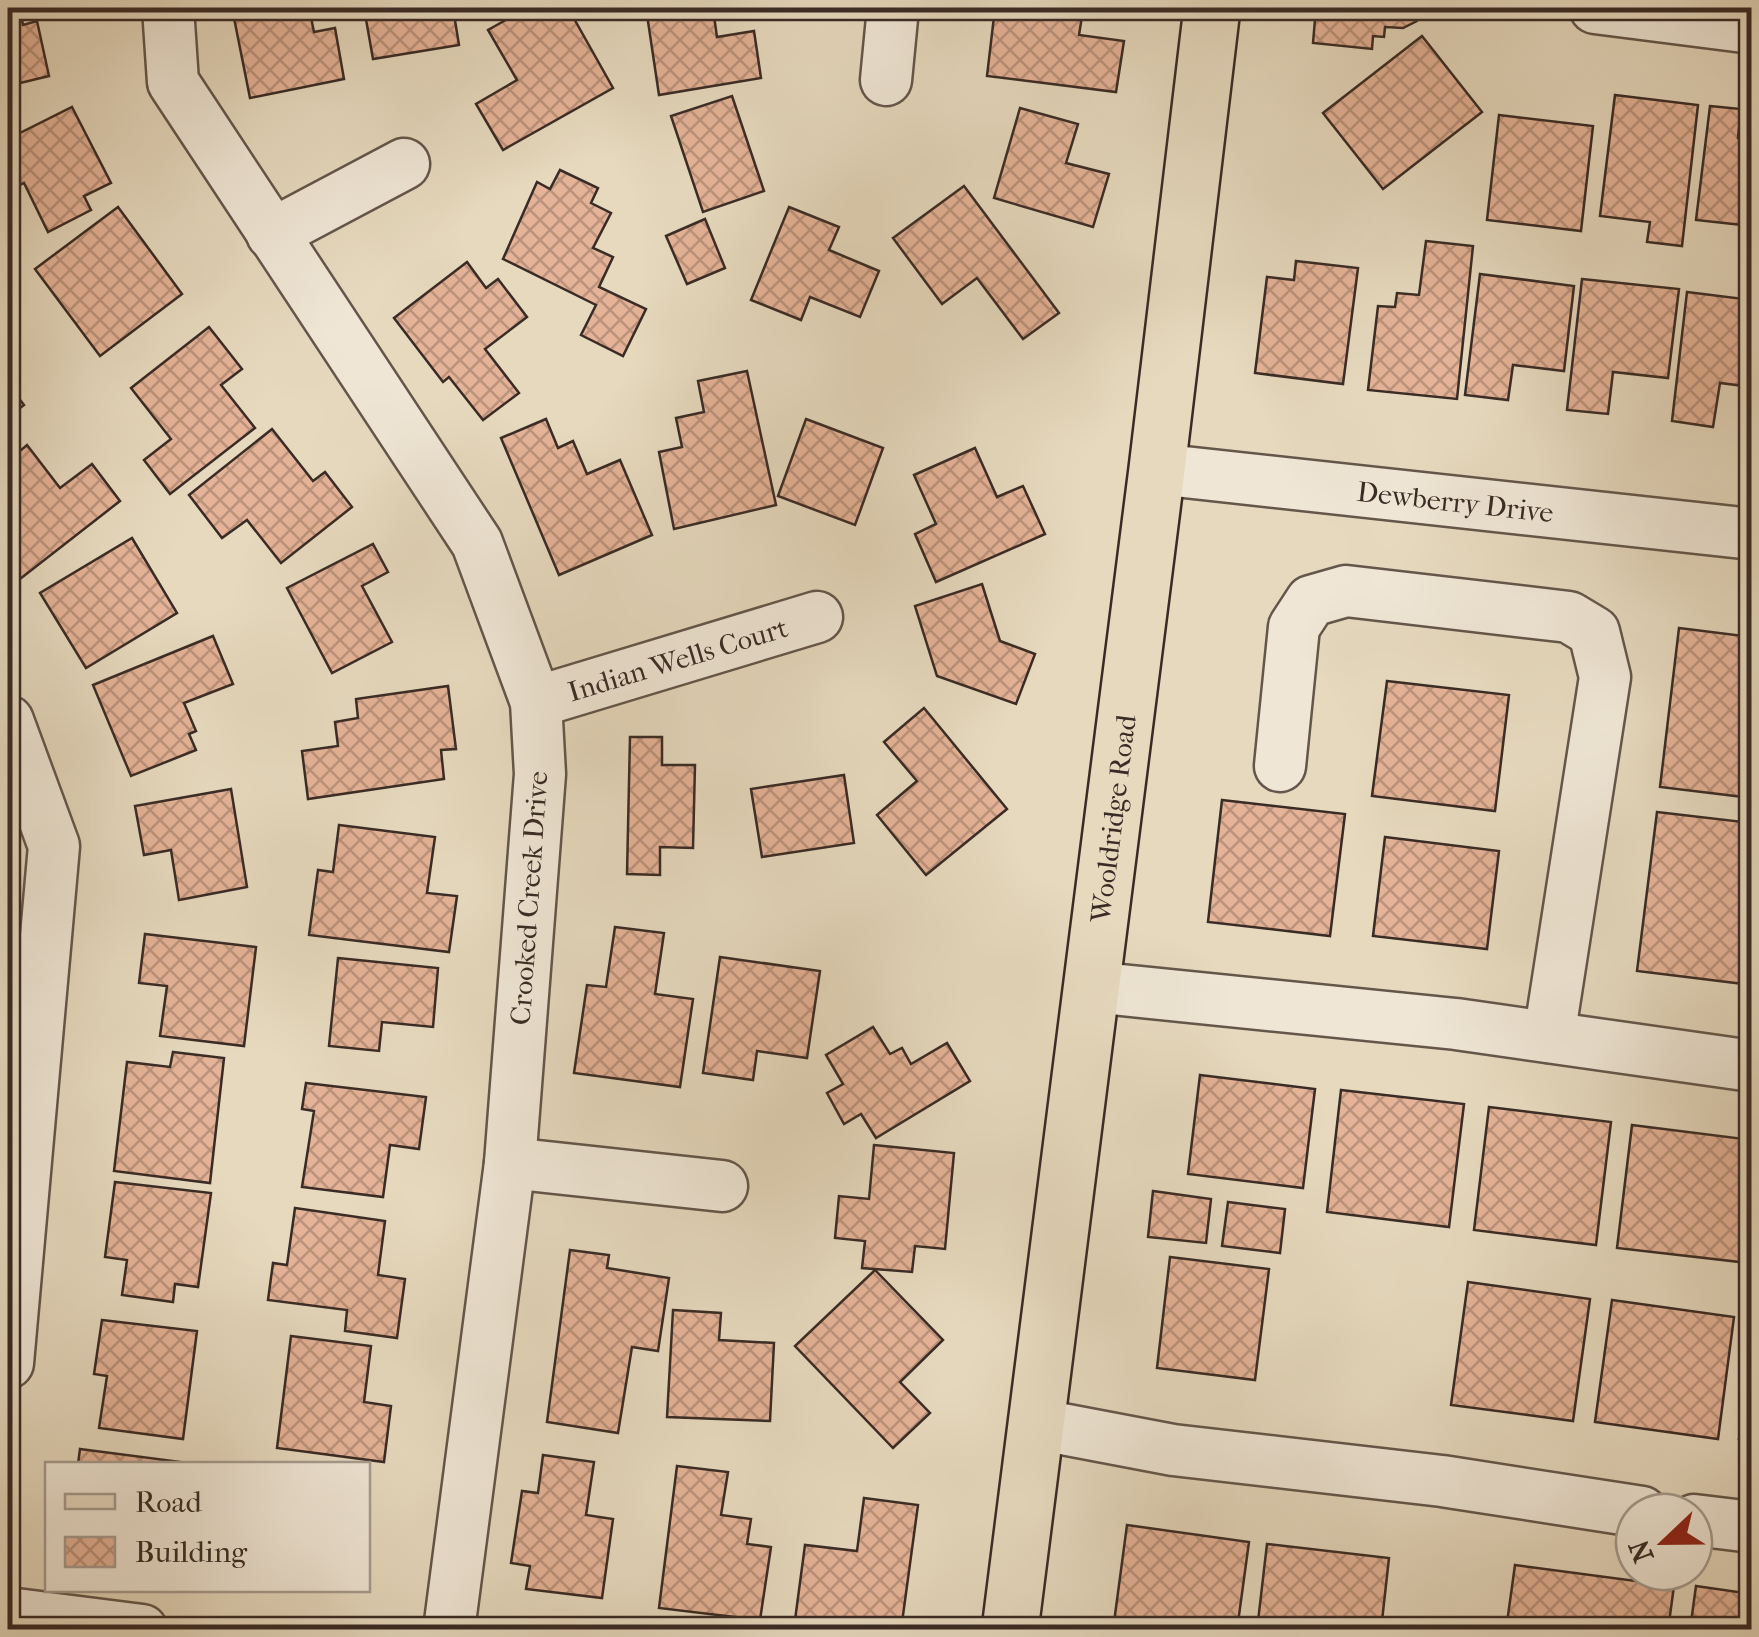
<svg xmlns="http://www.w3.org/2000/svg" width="1759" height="1637" viewBox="0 0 1759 1637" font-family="'IM FELL French Canon',serif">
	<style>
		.building { fill: url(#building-cross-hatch); stroke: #392b25; stroke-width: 2.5 }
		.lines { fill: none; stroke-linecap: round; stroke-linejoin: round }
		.minor-casing { stroke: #64564b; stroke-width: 55 }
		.major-casing { stroke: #392b25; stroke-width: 60 }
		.minor { stroke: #efe6d5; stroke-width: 50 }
		.major { stroke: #e6d9be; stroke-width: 55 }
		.labels { text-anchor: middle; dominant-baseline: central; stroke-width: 8; stroke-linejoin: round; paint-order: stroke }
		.street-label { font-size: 28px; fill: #392b25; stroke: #efe6d5 }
	</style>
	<defs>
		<pattern id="building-cross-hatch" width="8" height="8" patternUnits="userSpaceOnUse" patternTransform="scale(2.5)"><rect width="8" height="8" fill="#e5b397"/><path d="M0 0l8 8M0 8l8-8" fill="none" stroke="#bb927b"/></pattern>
	</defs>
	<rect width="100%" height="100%" fill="#e6d9be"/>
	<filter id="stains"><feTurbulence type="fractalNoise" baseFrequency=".002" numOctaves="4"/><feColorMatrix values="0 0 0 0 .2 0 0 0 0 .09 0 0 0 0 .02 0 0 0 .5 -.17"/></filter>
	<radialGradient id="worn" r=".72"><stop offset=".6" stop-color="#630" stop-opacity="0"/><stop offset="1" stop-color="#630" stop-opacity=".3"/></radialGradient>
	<g class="building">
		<path d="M8,8H20L23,25L37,21L49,76L8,86Z"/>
		<path d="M232,8H309L314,32L335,28L344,79L250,98Z"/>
		<path d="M364,8H453L459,45L373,59Z"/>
		<path d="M527,8H568L613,88L503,150L476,104L517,80L488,30Z"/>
		<path d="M646,8H722L713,9L717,37L754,31L761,78L659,95Z"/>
		<path d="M995,8L1083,10L1079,35L1124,41L1116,92L987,76Z"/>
		<path d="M1316,8H1419L1417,21L1403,28L1385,27L1384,37L1373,36L1372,49L1313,43Z"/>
		<path d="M1422,36L1482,112L1383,189L1323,113Z"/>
		<path d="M1615,95L1698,105L1682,246L1647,242L1650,222L1600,216Z"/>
		<path d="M732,96L764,191L703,212L671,116Z"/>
		<path d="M1710,106L1741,109L1738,138L1752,140V226L1696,220Z"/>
		<path d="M72,107L111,183L84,196L91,210L48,232L24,183L8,191V139Z"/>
		<path d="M1020,108L1078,124L1066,163L1109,174L1093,227L994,198Z"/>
		<path d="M1499,115L1593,126L1581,231L1487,220Z"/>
		<path d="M560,170L598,188L591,203L611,213L593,248L613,257L599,287L646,309L623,356L581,335L596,305L503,259L537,182L550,189Z"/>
		<path d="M964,186L1059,313L1023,339L977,278L942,304L893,238Z"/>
		<path d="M118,207L182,294L100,356L35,269Z"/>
		<path d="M789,207L839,227L829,250L879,271L860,317L810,297L801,320L751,300Z"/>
		<path d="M705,219L725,268L687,284L666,236Z"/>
		<path d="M1426,241L1473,246L1457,399L1368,390L1378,306L1395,307L1397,293L1419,295Z"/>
		<path d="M1296,261L1358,268L1343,384L1255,373L1267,277L1294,280Z"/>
		<path d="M467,262L486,288L498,279L527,317L485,349L519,393L483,420L449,377L443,382L394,318Z"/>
		<path d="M1480,274L1574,286L1564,371L1513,365L1508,400L1465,395Z"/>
		<path d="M1582,279L1679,289L1668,378L1613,372L1608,414L1567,410Z"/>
		<path d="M1687,292L1752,300V387L1720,383L1713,427L1672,421Z"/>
		<path d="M209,327L242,369L221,385L255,428L170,494L144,460L171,439L131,388Z"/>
		<path d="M747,371L776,505L674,529L659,452L682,447L676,418L704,412L698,381Z"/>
		<path d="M8,384L24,405L8,417Z"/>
		<path d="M546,419L558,448L573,441L587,474L620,460L652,535L559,575L501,438Z"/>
		<path d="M806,419L883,448L855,525L778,496Z"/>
		<path d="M272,429L313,481L325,472L352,507L281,563L247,520L222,538L189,495Z"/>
		<path d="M27,445L60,488L92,464L120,501L20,579L8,563V461Z"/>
		<path d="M975,448L997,497L1023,486L1045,534L936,582L915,534L936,524L914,475Z"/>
		<path d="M132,538L177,613L86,668L40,593Z"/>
		<path d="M373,544L388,572L362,586L392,642L332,673L287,588Z"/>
		<path d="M982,584L1000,641L1035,654L1016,704L937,676L915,606Z"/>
		<path d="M1679,628L1752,637V798L1660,787Z"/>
		<path d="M213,636L233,684L184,703L196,731L189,734L196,750L131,776L93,685Z"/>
		<path d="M1387,681L1509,695L1495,811L1372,796Z"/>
		<path d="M448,686L456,749L441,750L444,779L308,799L302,751L338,746L335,722L358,718L356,699Z"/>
		<path d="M924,708L1007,809L926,875L877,815L917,781L884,742Z"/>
		<path d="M630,737H662V765H695L693,848L660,847V875L627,874Z"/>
		<path d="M844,775L854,843L762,857L751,789Z"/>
		<path d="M231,789L247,887L179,900L171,850L144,855L135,806Z"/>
		<path d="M1222,800L1345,814L1330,936L1208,922Z"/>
		<path d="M1657,812L1752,823V985L1637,971Z"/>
		<path d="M339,825L435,837L427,893L457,896L449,952L309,935L318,870L333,872Z"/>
		<path d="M1385,837L1499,851L1487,949L1373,936Z"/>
		<path d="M615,927L664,933L655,994L693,999L680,1087L574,1073L587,985L606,987Z"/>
		<path d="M145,934L256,947L244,1046L160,1036L167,986L139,983Z"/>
		<path d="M720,957L820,971L807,1058L757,1051L753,1080L703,1073Z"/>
		<path d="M338,958L438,968L433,1027L382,1022L379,1051L329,1046Z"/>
		<path d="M873,1027L890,1054L902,1048L911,1064L947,1043L970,1081L876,1138L861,1114L844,1124L827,1093L843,1084L826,1055Z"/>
		<path d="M173,1052L224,1058L210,1183L114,1171L127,1062L170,1067Z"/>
		<path d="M1200,1075L1315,1089L1303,1188L1188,1174Z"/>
		<path d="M306,1083L426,1097L419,1149L390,1145L383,1197L302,1187L314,1111L302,1109Z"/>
		<path d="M1341,1090L1464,1104L1449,1227L1327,1212Z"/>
		<path d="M1489,1107L1611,1122L1596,1245L1474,1230Z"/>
		<path d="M1632,1125L1752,1140V1166L1740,1262L1617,1248Z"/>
		<path d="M874,1145L954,1153L945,1249L915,1246L912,1272L862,1268L865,1241L835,1238L839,1196L869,1199Z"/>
		<path d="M115,1182L211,1193L198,1287L175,1284L173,1302L122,1295L127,1260L105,1257Z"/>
		<path d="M1153,1191L1211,1199L1206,1243L1148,1237Z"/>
		<path d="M1228,1202L1285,1209L1280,1253L1222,1246Z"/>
		<path d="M295,1208L385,1221L378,1275L405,1279L397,1338L345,1331L347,1310L268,1300L273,1263L287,1265Z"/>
		<path d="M570,1250L609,1255L607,1268L669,1278L658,1351L632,1347L618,1433L547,1422Z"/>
		<path d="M1170,1257L1269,1269L1255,1380L1157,1368Z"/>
		<path d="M875,1270L943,1340L900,1382L930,1413L893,1448L795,1346Z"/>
		<path d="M1468,1282L1590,1299L1573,1421L1451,1405Z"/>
		<path d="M1612,1300L1734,1317L1718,1439L1595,1422Z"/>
		<path d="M673,1310L721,1313L719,1340L774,1343L770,1421L667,1417Z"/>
		<path d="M102,1320L197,1331L183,1439L99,1428L107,1376L94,1374Z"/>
		<path d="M291,1336L371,1346L364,1402L391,1406L384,1462L277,1448Z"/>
		<path d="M1752,1348V1441L1739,1439Z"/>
		<path d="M80,1449L181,1462V1464H78Z"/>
		<path d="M543,1455L594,1462L586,1515L613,1519L602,1598L526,1589L530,1566L511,1563L522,1491L538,1493Z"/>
		<path d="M677,1466L728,1472L721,1515L751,1519L747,1544L771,1547L760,1620L659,1608Z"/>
		<path d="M864,1498L918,1505L901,1630H873L795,1620L805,1545L857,1551Z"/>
		<path d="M1127,1525L1249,1542L1237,1630H1113Z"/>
		<path d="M1267,1544L1389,1558L1381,1630H1257Z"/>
		<path d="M1515,1565L1674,1586L1668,1630H1506Z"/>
		<path d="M1696,1586L1752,1594V1630H1690Z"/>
	</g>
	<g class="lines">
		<g class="minor-casing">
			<g id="minor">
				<path d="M168,8L173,82L477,543L536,702L540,774L510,1163L449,1630"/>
				<path d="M1595,8L1752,28"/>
				<path d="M886,80L893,8"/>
				<path d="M272,234L404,164"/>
				<path id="s1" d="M1157,469L1752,534"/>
				<path id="s2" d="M536,702L817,617"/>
				<path d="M8,721L54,846L8,1363"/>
				<path d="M1280,766L1294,627L1311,601L1346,591L1569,617L1594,632L1605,677L1549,1037"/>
				<path d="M1092,987L1456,1024L1752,1066"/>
				<path d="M510,1163L722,1186"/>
				<path d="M1036,1424L1173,1450L1442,1481L1642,1512"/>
				<path d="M1694,1520L1752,1527"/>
				<path d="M8,1613L142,1630"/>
			</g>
		</g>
		<g class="major-casing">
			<g id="major">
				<path id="s3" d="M1010,1630L1157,469L1212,8"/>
			</g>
		</g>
		<use href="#minor" class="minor"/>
		<use href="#major" class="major"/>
	</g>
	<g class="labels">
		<g class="street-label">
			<text stroke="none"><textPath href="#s1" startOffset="300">Dewberry Drive</textPath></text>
			<text stroke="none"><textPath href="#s2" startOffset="148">Indian Wells Court</textPath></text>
			<text stroke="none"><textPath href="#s3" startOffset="818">Wooldridge Road</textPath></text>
			<text transform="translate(529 898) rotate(-86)">Crooked Creek Drive</text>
		</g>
	</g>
	<rect width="1759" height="1637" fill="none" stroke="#e6d9be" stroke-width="40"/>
	<rect x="10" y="10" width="1739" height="1617" fill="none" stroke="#392b25" stroke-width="5"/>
	<rect x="20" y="20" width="1719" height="1597" fill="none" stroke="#392b25" stroke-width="2.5"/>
	<rect x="45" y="1462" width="325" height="130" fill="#efe6d5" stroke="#a69b8f" stroke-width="2.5"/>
	<rect x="65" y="1494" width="50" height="15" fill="#e6d9be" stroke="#a69b8f" stroke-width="2.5"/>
	<text x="135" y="1512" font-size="30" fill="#392b25">Road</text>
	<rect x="65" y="1537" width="50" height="30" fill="url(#building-cross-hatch)" stroke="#a69b8f" stroke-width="2.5"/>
	<text x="135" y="1562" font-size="30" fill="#392b25">Building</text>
	<g transform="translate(1664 1542) rotate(248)"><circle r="48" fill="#efe6d5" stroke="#a69b8f" stroke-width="2.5"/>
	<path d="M0-8L18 38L0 25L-18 38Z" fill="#8f2418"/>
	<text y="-15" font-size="28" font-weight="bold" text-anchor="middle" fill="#392b25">N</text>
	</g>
	<rect width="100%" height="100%" filter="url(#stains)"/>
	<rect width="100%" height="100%" fill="url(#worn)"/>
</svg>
